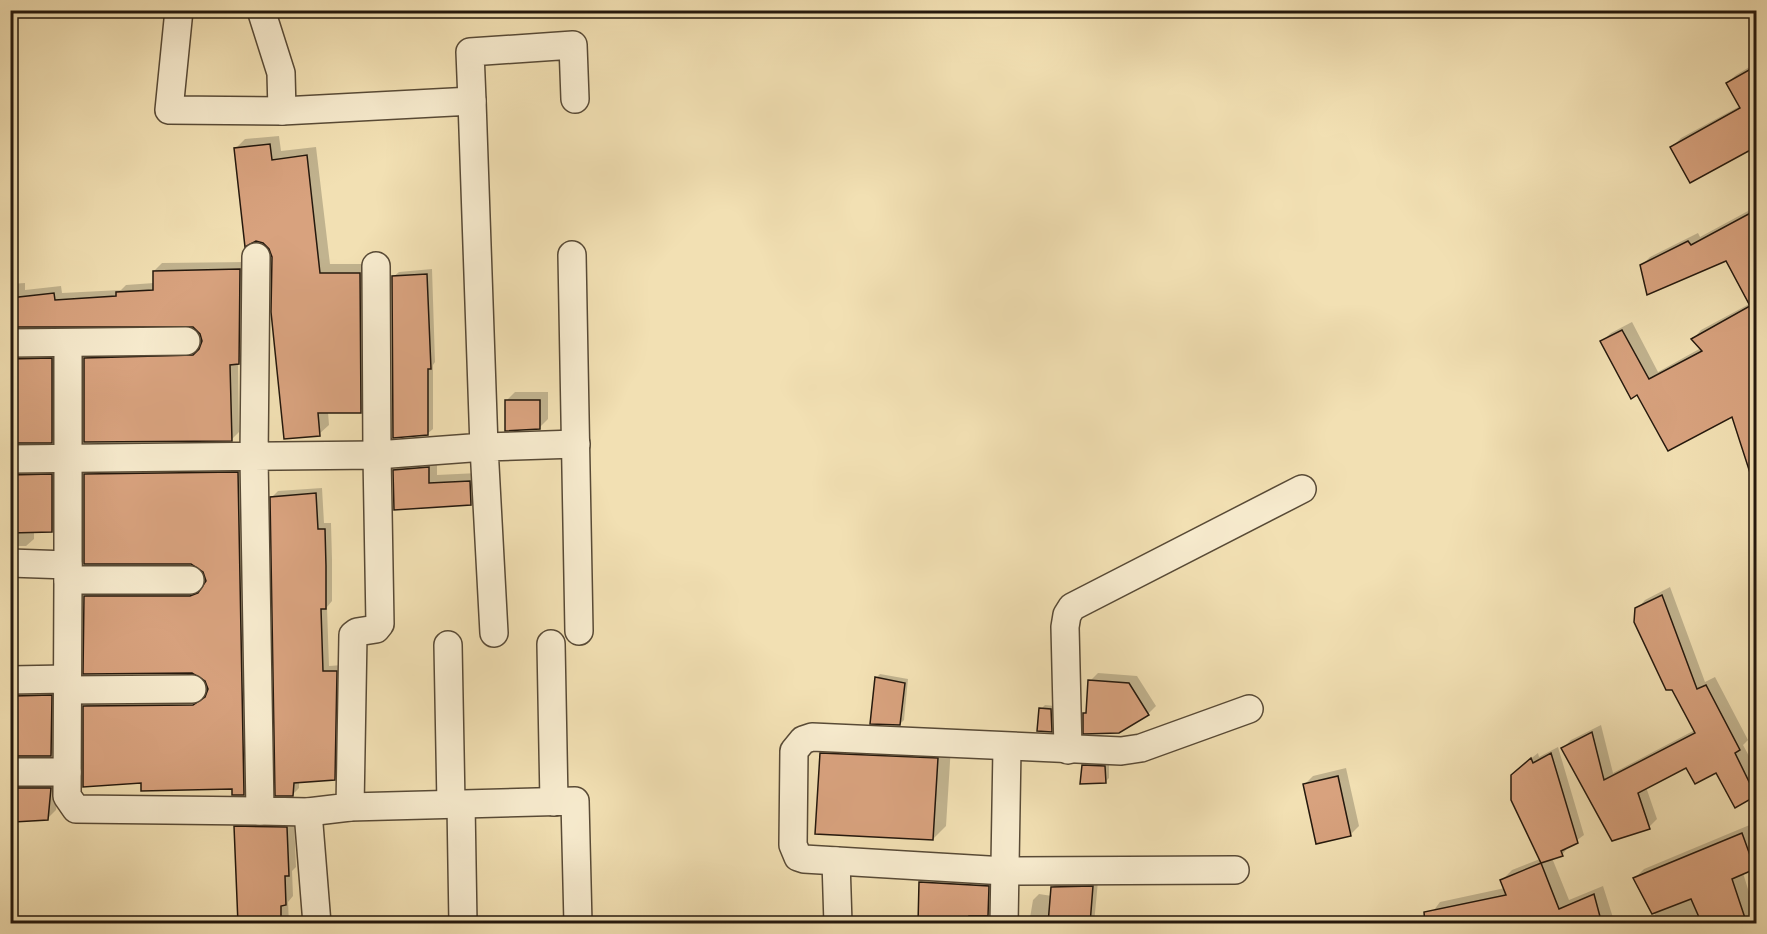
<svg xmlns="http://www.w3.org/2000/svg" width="1767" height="934" viewBox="0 0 1767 934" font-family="'Sorts Mill Goudy',serif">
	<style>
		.shadow { fill: #0003 }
		.building { fill: #d8a27e; stroke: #24180d; stroke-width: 1.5 }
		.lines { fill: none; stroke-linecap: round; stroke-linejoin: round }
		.minor-casing { stroke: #584a36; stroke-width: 30 }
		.minor { stroke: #f7ebce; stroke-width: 27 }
	</style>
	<rect width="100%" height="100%" fill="#f2e0b3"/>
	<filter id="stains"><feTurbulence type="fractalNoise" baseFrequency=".00333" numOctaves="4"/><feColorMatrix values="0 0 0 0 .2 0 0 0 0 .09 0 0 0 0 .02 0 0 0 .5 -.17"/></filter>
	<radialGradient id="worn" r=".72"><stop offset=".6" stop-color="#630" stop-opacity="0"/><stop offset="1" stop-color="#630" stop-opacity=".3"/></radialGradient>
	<g class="shadow">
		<path d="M1756,63V155L1752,148L1672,147L1681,138L1740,106L1727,83L1736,75Z"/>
		<path d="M279,136L281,151L316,147L330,264H369L370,401L360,411L328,412L329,425L319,434L273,256L235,149L245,139Z"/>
		<path d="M1748,211L1754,223L1756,222V455L1748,462L1733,415L1638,393L1602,341L1611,333L1632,322L1658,372L1701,348L1693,339L1701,330L1751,303L1727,259L1641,266L1650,257L1698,233L1700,237Z"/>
		<path d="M247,262L246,355L238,364L239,432L232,439L85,359L93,351L201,348V333L194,326H10V284L25,283V290L61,286L62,293L121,290L126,285L154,283V271L162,263Z"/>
		<path d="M432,269L435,362L433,365V429L427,434L393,277L399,272Z"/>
		<path d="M10,350L59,351V434L52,441L10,442Z"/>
		<path d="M515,392H548V419L539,428L506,401Z"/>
		<path d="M437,459V475L478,473L479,495L470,504L395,470L403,462Z"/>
		<path d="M10,466L59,467V523L52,531H34V539L26,546H10Z"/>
		<path d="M245,466L250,787L243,794L234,788L142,781L85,706L92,699L201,698L207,694V681L85,596L92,590L199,589L206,585L207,579L199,565L85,475L92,468Z"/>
		<path d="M322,488L324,523H331L332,559V601L327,607L329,666L343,665L341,772L334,779L299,781V788L293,794L272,497L278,491Z"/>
		<path d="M1670,587L1705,682L1715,677L1748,740L1743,745L1756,769V794L1736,806L1716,771L1687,766L1646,787L1657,819L1649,827L1563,748L1571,740L1601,725L1613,773L1695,730L1637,609L1645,600Z"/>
		<path d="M1098,673L1137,676L1156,706L1148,714L1084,713L1088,710L1090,681Z"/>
		<path d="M880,674L908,679L904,720L900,724L876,678Z"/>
		<path d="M60,687L59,746L51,755L10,756V736L17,730L15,696L24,688Z"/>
		<path d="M1045,705L1055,706V727L1051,731L1041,709Z"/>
		<path d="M834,741L951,746L946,826L933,839L822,754Z"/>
		<path d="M1558,747L1584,835L1569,846L1562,855L1552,858L1569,900L1603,886L1615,924H1414L1420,917L1431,914L1440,902L1505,888L1502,880L1512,870L1540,859L1519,768L1538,753L1539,757Z"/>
		<path d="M1088,762L1109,763V778L1105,782L1083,766Z"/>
		<path d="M1346,768L1359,826L1350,835L1305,784L1313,776Z"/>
		<path d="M21,780H59L56,810L48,818L12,788Z"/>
		<path d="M243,820H294L296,867L292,871L293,896L288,902L289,924H240L235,827Z"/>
		<path d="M1752,824L1756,837V865L1743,873L1756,915V924H1632L1655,915L1635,878L1644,869Z"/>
		<path d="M933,869L1001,874V902L988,915H981V924H919L920,882Z"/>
		<path d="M1059,881H1098L1094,924H1029L1033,900L1039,894L1052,896L1053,887Z"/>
	</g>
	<g class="building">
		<path d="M1756,66V147L1690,183L1670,147L1740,108L1726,83Z"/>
		<path d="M270,144L272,160L307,155L320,273H360L361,413H318L320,436L284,439L271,312L272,257L269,249L263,243L256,241L245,247L234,148Z"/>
		<path d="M1756,210V475L1751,476L1732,417L1668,451L1637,395L1631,399L1600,341L1622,330L1649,379L1702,351L1691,339L1750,306L1726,261L1647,295L1640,265L1688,241L1691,245Z"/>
		<path d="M240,269L239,364L230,365L232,441L84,442V358L193,355L199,349L202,341L200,334L193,327H10V298L54,293L55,300L116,296V292L153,290V271Z"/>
		<path d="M427,274L431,369H428V435L393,438L392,276Z"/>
		<path d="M52,358V443H10V359Z"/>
		<path d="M505,400H540V429L505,431Z"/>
		<path d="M429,467V483L470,481L471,505L394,510L393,470Z"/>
		<path d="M238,472L244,795H232V789L141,791V783L83,787V706L193,705L205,697L208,689L205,681L192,673L83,674L84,596H190L198,593L206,581L203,572L191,564H84V474Z"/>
		<path d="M52,474V532L10,533V475Z"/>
		<path d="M316,493L318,529H325L326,566V609H321L323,671H337L335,780L294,783L293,796H275L270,497Z"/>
		<path d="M1662,595L1697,689L1706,685L1740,750L1735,753L1756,796L1735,808L1716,773L1695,784L1686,768L1638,793L1650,829L1612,841L1561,748L1592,732L1604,780L1695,733L1672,690H1666L1634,622L1635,608Z"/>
		<path d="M875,677L905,683L900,725L870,724Z"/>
		<path d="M1088,680L1129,683L1149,715L1119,733L1083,734V713H1086Z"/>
		<path d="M52,695L51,756H10V738H15L14,696Z"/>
		<path d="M1039,708L1051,709L1052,732L1037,731Z"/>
		<path d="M820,753L938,758L933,840L815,834Z"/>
		<path d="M1551,753L1578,843L1561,851L1563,856L1541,863L1511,800V775L1531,758L1533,763Z"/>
		<path d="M1082,765L1105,766L1106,783L1080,784Z"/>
		<path d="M1338,776L1351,836L1316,844L1303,784Z"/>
		<path d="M11,788H51L48,820L14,822Z"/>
		<path d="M234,826L287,827L289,876H285L286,905L281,906V924H238Z"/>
		<path d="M1742,833L1755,869L1732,879L1747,924H1702L1691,899L1652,914L1633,878Z"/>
		<path d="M1541,863L1559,909L1594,894L1602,924H1425L1424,912L1506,895L1500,880Z"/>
		<path d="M919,882L989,886L988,916H969V924H918Z"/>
		<path d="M1093,886L1090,924H1048L1051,887Z"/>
	</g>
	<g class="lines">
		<g class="minor-casing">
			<g id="minor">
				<path d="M179,10L169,110L282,111L472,101L484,447L377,455L376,266"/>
				<path d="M261,10L281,73L282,111"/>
				<path d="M472,101L470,52L573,45L575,99"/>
				<path d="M572,255L579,631"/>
				<path d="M10,343L186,341"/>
				<path d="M68,344V580H190"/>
				<path d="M10,459L377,455L380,624L376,629L357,632L353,635L350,807L308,812L260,811L254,458L256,257"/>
				<path d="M10,563L68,565"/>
				<path d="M68,580L67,796L76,809L260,811"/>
				<path d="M494,633L484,447L576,444"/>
				<path d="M551,644L554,802"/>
				<path d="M448,645L451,804"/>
				<path d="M10,680L67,679"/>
				<path d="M67,690L192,689"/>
				<path d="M1068,750L1065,627L1067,615L1072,607L1302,489"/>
				<path d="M10,772H67"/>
				<path d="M461,804L463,924"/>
				<path d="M350,807L575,801L578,924"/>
				<path d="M308,812L317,924"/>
				<path d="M836,861L838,924"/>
				<path d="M1235,870L1005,871L804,859L798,857L793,845L794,751L803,740L812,737L1121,751L1141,748L1249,709"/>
				<path d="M1004,924L1007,748"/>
			</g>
		</g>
		<use href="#minor" class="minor"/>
	</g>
	<rect width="1767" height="934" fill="none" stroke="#f2e0b3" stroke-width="36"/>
	<rect x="12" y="12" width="1743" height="910" fill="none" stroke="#24180d" stroke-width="3"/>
	<rect x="18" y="18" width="1731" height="898" fill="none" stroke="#24180d" stroke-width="1.5"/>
	<rect width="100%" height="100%" filter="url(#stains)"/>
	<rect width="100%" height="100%" fill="url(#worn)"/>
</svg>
